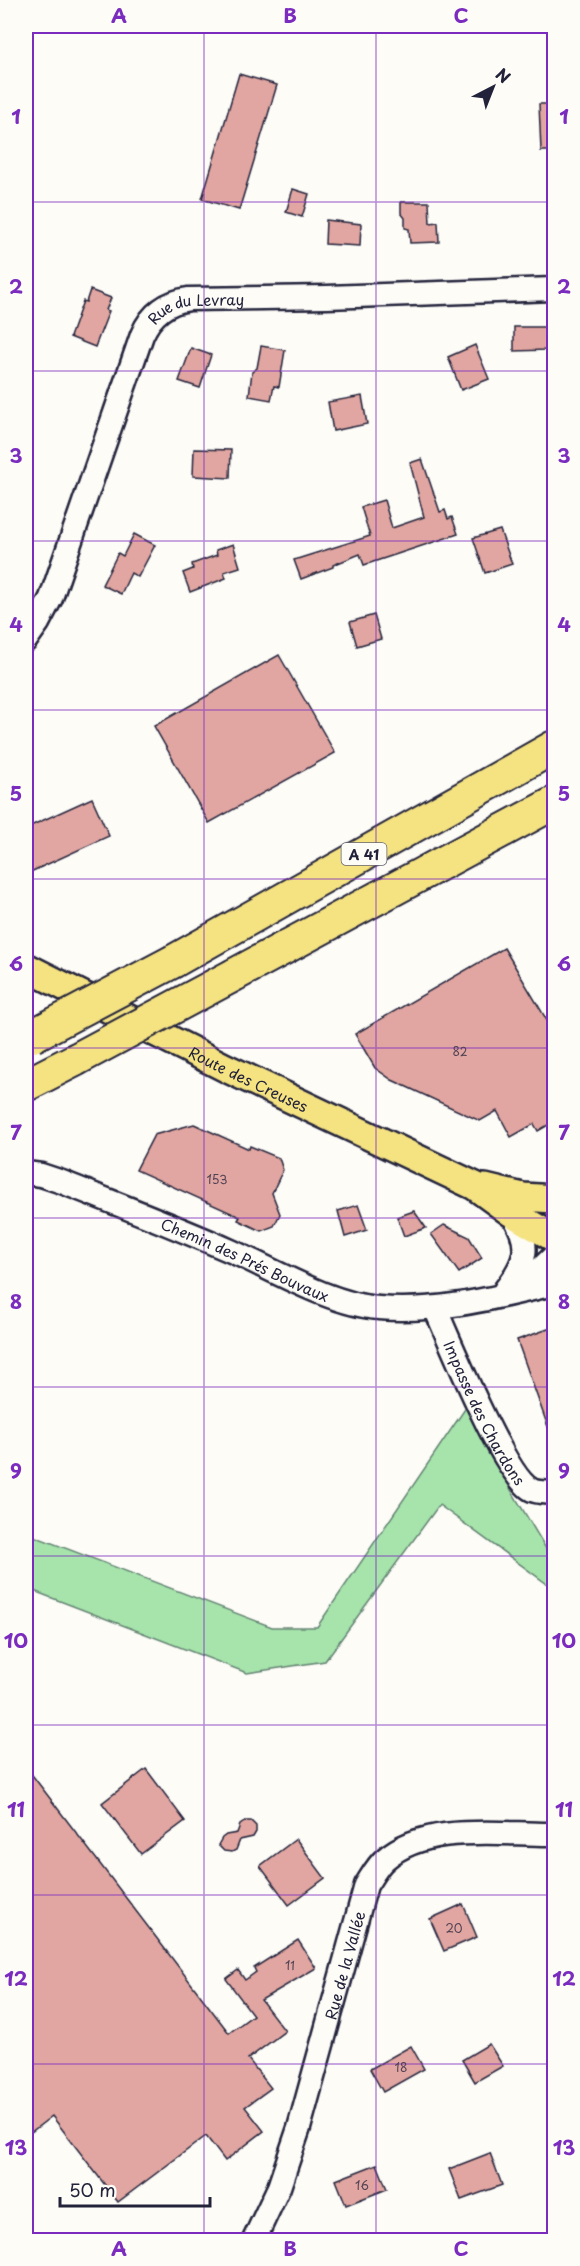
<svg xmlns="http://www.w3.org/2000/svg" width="580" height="2266" viewBox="0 0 580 2266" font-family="'Playpen Sans',sans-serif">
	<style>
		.green { fill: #a6e4ab; stroke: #648373; stroke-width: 1.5 }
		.building { fill: #e1a6a1; stroke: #22223b; stroke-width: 1.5 }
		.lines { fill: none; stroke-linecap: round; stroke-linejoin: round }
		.minor-casing { stroke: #22223b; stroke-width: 27 }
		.major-casing { stroke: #22223b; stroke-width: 32 }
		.highway-casing { stroke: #22223b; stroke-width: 36 }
		.minor { stroke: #fdfcf7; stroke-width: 22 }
		.major { stroke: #f5e382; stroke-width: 27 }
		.highway { stroke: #f5e382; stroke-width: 32 }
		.highway-bridge-casing { stroke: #22223b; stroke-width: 36; stroke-linecap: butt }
		.highway-bridge { stroke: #f5e382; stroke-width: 32 }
		.grid { fill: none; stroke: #7b2cbf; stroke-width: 1.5; stroke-opacity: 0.55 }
		.labels { text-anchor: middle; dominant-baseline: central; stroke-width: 4.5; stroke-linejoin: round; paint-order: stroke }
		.number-label { font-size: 12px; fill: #524354 }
		.shield { fill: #fdfcf7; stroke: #646373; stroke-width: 1.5 }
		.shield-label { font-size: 14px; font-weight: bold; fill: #22223b }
		.street-label { font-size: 15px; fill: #22223b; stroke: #fdfcf7 }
		.neatline { fill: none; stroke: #7b2cbf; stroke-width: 2 }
		.grid-label { font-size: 20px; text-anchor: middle; font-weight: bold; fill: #7b2cbf }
	</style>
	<rect width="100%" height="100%" fill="#fdfcf7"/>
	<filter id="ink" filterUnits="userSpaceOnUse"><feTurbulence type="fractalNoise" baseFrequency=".0167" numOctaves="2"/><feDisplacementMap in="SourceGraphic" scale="12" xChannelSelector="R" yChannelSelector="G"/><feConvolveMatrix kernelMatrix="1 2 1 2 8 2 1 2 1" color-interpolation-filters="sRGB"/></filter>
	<g filter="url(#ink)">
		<path class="green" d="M469,1403L511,1490L554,1562V1589L439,1505L325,1661L247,1673L26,1588V1533L272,1627H317Z"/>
		<g class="building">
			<path d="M239,74L277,85L239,210L202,199Z"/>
			<path d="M539,104H555V151H541Z"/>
			<path d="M293,189L309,194L302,217L286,212Z"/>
			<path d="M401,202H429L430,223L438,222L439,242L410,243L409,229L405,228V218L401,213Z"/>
			<path d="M326,220L361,224L360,246L325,244Z"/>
			<path d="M90,290L111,298L106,310L109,311L95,347L70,337L83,301L86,302Z"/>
			<path d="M514,327H546L547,350L514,351Z"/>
			<path d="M475,345L489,379L461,390L448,357Z"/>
			<path d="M261,346L285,350L279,387L274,386L271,400L249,396L252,372L257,368Z"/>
			<path d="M191,348L211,355L200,388L179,381Z"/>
			<path d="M362,396L367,424L333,431L328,402Z"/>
			<path d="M194,449L231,450L230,478L193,476Z"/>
			<path d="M422,459L440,512L445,510L448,519L452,517L458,534L364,565L360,554L333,565V567L301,579L294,560L370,536L361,507L384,500L392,528L424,517L410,463Z"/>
			<path d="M500,530L512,564L485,573L473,538Z"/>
			<path d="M134,534L155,545L138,577L131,573L121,594L102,585L118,553L123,556Z"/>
			<path d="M233,544L240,567L224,572L226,578L190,592L183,573L193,569L192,564L217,555L216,550Z"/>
			<path d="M374,615L381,639L357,646L350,622Z"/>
			<path d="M279,655L335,753L209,823L154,726Z"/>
			<path d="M92,798L109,836L26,874V828Z"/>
			<path d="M504,948L555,1034V1121L538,1131L534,1124L511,1137L497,1111L480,1121L392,1080L375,1068L355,1034Z"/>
			<path d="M194,1124L249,1149L250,1146L279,1158L283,1170L272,1193L280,1214L274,1226L261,1231L238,1220L240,1217L136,1170L154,1135Z"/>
			<path d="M358,1205L367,1230L345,1237L338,1211Z"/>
			<path d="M414,1211L426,1228L404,1236L397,1217Z"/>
			<path d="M444,1225L469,1237L482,1258L459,1273L431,1234Z"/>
			<path d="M551,1328L555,1337V1438H552L517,1340Z"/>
			<path d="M26,1767L229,2033L253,2015L226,1979L238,1970L245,1980L256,1972L254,1968L298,1940L316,1968L261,2000L285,2031L248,2059L271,2088L245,2107L264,2131L225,2161L206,2136L118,2202L52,2116L26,2136Z"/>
			<path d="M146,1769L185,1821L141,1854L102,1803Z"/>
			<path d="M246,1821H251L256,1826V1832L253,1837L240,1840L236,1850L232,1852L224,1851L218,1845L222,1838L226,1835L237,1833L240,1825Z"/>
			<path d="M296,1839L325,1878L289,1905L260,1866Z"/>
			<path d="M463,1904L477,1937L444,1951L430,1919Z"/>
			<path d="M489,2044L503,2066L475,2082L462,2060Z"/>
			<path d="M411,2046L424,2069L383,2092L370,2069Z"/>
			<path d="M490,2153L502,2185L461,2200L449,2169Z"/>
			<path d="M377,2164L387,2189L346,2205L336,2180Z"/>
		</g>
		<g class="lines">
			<g class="minor-casing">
				<g id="minor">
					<path id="s1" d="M26,640L38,623L51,598L142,335C151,314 167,302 189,299L327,297L554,289"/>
					<path id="s2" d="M26,1173L41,1175L62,1182C119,1205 175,1226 231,1251C274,1270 332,1305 379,1308C439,1313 497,1297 554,1284"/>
					<path d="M511,1288L532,1277L554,1256"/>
					<path d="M505,1290C527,1261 532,1246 512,1213"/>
					<path id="s3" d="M435,1308C450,1341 505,1478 532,1490C538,1493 548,1492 554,1493"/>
					<path id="s4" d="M254,2240L279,2187L299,2128L366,1885C372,1876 377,1866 385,1859C427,1822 502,1835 554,1834"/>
				</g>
			</g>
			<g class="major-casing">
				<g id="major">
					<path id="s5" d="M26,967L226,1068L475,1186L512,1213L554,1238"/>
					<path d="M485,1188L523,1197L554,1199"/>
				</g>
			</g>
			<g class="highway-casing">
				<g id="highway">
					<path d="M174,961L554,747"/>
					<path d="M234,975L554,803"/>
					<path d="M26,1085L75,1060"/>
				</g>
			</g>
			<use href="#minor" class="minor"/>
			<use href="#major" class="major"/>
			<use href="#highway" class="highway"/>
			<g class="highway-bridge-casing">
				<g id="highway-bridge">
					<path d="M32,1036L174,961"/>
					<path d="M75,1060L234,975"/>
				</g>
			</g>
			<use href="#highway-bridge" class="highway-bridge"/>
		</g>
	</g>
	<path class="grid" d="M204,26V2240M376,26V2240M26,202H554M26,371H554M26,541H554M26,710H554M26,879H554M26,1048H554M26,1218H554M26,1387H554M26,1556H554M26,1725H554M26,1895H554M26,2064H554"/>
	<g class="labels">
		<g class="number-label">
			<text x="460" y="1051">82</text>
			<text x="217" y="1179">153</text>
			<text x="454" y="1928">20</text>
			<text x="290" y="1965">11</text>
			<text x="401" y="2067">18</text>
			<text x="362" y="2185">16</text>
		</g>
		<rect class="shield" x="341.5" y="843" width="45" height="22" rx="4.5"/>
		<g class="shield-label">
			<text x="364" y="854">A 41</text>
		</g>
		<g class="street-label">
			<text stroke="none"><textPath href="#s1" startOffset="394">Rue du Levray</textPath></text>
			<text stroke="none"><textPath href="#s5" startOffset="249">Route des Creuses</textPath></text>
			<text stroke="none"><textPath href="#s2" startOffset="236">Chemin des Prés Bouvaux</textPath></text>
			<text stroke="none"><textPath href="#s3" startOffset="116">Impasse des Chardons</textPath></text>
			<text stroke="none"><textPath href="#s4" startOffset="290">Rue de la Vallée</textPath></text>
		</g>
	</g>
	<rect width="580" height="2266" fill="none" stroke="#fdfcf7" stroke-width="66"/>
	<g transform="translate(493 87) rotate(42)" stroke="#fdfcf7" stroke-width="4.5" paint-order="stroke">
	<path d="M0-4.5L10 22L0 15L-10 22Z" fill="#22223b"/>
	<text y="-9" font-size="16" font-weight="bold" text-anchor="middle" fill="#22223b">N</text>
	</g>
	<path d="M60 2197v9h150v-9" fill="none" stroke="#22223b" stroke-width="3"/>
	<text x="69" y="2197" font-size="18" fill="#22223b" stroke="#fdfcf7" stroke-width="4.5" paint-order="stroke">50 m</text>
	<rect x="33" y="33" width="514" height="2200" class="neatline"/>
	<g class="grid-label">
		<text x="119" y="23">A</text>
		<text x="290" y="23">B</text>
		<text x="461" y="23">C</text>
		<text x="16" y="124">1</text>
		<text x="564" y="124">1</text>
		<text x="16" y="294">2</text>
		<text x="564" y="294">2</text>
		<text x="16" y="463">3</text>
		<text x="564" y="463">3</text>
		<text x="16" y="632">4</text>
		<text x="564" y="632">4</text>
		<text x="16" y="801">5</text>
		<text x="564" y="801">5</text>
		<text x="16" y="971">6</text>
		<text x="564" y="971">6</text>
		<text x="16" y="1140">7</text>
		<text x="564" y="1140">7</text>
		<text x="16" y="1309">8</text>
		<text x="564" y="1309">8</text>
		<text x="16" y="1478">9</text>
		<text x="564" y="1478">9</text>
		<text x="16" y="1648">10</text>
		<text x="564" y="1648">10</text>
		<text x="16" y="1817">11</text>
		<text x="564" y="1817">11</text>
		<text x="16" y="1986">12</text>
		<text x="564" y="1986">12</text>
		<text x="16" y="2155">13</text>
		<text x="564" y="2155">13</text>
		<text x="119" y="2256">A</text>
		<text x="290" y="2256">B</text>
		<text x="461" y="2256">C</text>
	</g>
</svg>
